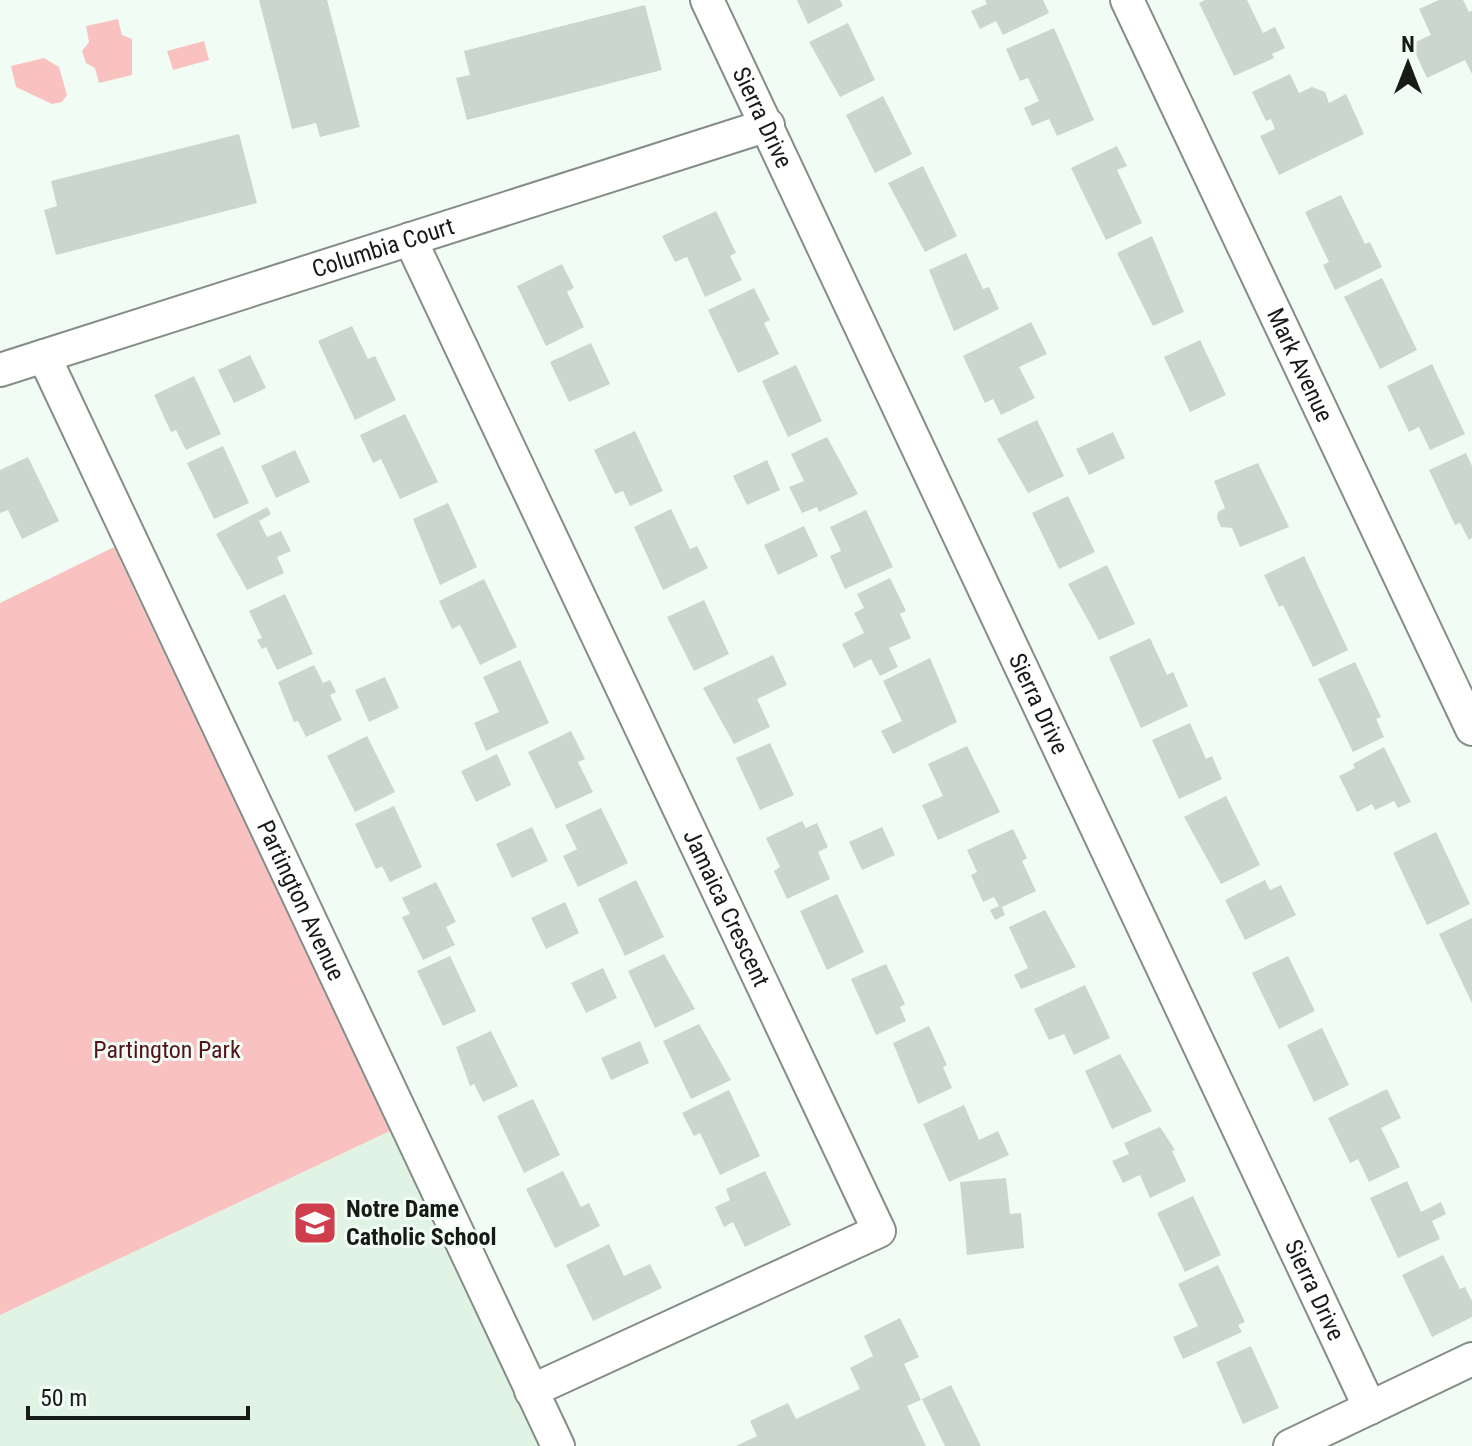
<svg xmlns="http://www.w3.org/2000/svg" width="1472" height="1446" viewBox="0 0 1472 1446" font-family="'Roboto Condensed',sans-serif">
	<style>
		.built { fill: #e1f3e5 }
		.green { fill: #f9c2c1 }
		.building { fill: #cbd6ce }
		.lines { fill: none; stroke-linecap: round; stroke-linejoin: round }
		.minor-casing { stroke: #848e86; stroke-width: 36 }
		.minor { stroke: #fff; stroke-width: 32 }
		.labels { text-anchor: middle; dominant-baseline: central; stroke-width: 6; stroke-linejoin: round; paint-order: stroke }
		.street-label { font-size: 24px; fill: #171b18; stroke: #f1fdf4 }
		.park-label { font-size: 24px; fill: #54131a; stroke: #f1fdf4 }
		.poi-label { font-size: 24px; font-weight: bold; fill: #171b18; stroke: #f1fdf4; text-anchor: start }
	</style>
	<rect width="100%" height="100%" fill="#f1fdf4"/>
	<path class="built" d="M390,1131L540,1446H0V1315Z"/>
	<g class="green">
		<path d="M118,19L122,35L132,39V75L99,83L95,68L86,63L82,51L89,42L86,26Z"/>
		<path d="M204,41L209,60L173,70L167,51Z"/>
		<path d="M44,58L59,67L67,95L62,102L52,104L16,87L11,66Z"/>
		<path d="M114,547L390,1131L0,1315V603Z"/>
	</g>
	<g class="building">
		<path d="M259,0H327L360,127L320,137L316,123L292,129Z"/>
		<path d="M797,0H840L843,6L808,24Z"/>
		<path d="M985,0H1043L1049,13L1003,35L996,21L980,29L971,11L987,4Z"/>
		<path d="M1205,0H1247L1263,33L1275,27L1285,48L1272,54L1274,58L1234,76L1199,3Z"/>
		<path d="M1439,0H1463L1469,12L1472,11V74L1465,60L1427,78L1411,44L1431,35L1419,9Z"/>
		<path d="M645,5L662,70L467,120L456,78L470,75L464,51Z"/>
		<path d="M848,23L875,80L840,97L809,42Z"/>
		<path d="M1054,28L1094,120L1057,136L1049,119L1032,126L1024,108L1039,101L1028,78L1020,81L1006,49Z"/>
		<path d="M1290,74L1299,93L1312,87L1325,92L1329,103L1346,94L1364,134L1279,175L1260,136L1275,129L1271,119L1266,121L1252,92Z"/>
		<path d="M883,96L912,154L875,173L846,115Z"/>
		<path d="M239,134L257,203L56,255L44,210L57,206L51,181Z"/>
		<path d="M1117,146L1127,166L1117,170L1142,223L1106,240L1071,168Z"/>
		<path d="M923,166L957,236L925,252L888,183Z"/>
		<path d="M1341,195L1365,244L1370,242L1382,267L1335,290L1323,265L1329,262L1305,212Z"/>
		<path d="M716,211L736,253L730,256L742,280L705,297L687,257L675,262L662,236Z"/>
		<path d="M1152,236L1184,312L1153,326L1117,253Z"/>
		<path d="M966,253L983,289L989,287L999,309L954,331L929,270Z"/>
		<path d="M562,264L574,288L567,292L584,327L546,346L517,286Z"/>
		<path d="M1382,278L1417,350L1380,369L1344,297Z"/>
		<path d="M754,288L770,320L764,323L779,354L738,373L708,310Z"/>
		<path d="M1031,322L1047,354L1019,367L1035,398L1001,415L993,399L985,403L963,356Z"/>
		<path d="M352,326L368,359L375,356L396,400L355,420L318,341Z"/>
		<path d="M1200,340L1226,395L1190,412L1164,357Z"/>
		<path d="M591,343L610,384L569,402L550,362Z"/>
		<path d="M250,355L266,388L234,403L218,370Z"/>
		<path d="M1432,364L1465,434L1430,450L1419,427L1409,432L1387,386Z"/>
		<path d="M796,365L822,421L788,437L762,381Z"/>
		<path d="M194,376L221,434L186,450L176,430L171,432L154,395Z"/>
		<path d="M405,414L438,482L400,499L381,459L373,463L360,435Z"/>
		<path d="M1037,420L1064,476L1028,493L997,439Z"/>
		<path d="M635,431L663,491L630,506L623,491L615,494L594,450Z"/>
		<path d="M1113,432L1125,458L1089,475L1076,449Z"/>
		<path d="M827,437L858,494L819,512L817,507L802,513L789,487L804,481L791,454Z"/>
		<path d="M223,446L249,503L214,519L187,463Z"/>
		<path d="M295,450L310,482L276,498L261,466Z"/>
		<path d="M1466,453L1472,466V538L1469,540L1460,523L1455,525L1429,470Z"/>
		<path d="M28,457L59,521L22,539L8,510L0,513V470Z"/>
		<path d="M767,460L780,490L747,505L733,476Z"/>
		<path d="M1258,463L1289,527L1240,547L1232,528L1221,527L1217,518L1218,512L1225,508L1214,481Z"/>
		<path d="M1068,496L1095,552L1059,569L1032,513Z"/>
		<path d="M448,503L477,567L440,585L413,519Z"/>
		<path d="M267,507L271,514L259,521L267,537L281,531L291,551L277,557L284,573L247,590L216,534Z"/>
		<path d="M671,509L690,549L697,546L708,568L663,590L634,527Z"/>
		<path d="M866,510L893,567L845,589L830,556L841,551L830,527Z"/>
		<path d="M804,526L818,556L778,575L764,545Z"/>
		<path d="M1304,556L1348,650L1313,667L1283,605L1279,607L1264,575Z"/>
		<path d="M1107,565L1135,624L1099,640L1068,584Z"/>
		<path d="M890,578L906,611L900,614L911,638L889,648L898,667L880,676L871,659L854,668L842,644L864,633L854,613L864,608L857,594Z"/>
		<path d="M484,579L517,647L480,665L460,625L452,629L439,601Z"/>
		<path d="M285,594L313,654L277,670L266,647L262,649L257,640L262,638L249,611Z"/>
		<path d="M704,600L729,654L694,671L667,617Z"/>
		<path d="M1150,638L1167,675L1173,672L1188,706L1141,728L1109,657Z"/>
		<path d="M773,655L787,685L757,699L770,727L734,744L703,688Z"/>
		<path d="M930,658L957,722L893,754L881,731L902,721L883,681Z"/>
		<path d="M520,660L549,723L486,751L474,723L499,712L483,677Z"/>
		<path d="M1355,662L1381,717L1376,719L1384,737L1353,752L1318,679Z"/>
		<path d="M314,665L323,683L330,680L336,692L330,695L342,720L306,737L298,721L294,722L278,682Z"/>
		<path d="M385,677L399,708L369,722L355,690Z"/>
		<path d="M1190,723L1206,759L1212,756L1222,779L1179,799L1152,740Z"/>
		<path d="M571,731L585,759L578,762L593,792L556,809L528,752Z"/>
		<path d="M367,736L395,792L355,812L327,756Z"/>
		<path d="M770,743L794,795L760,810L736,758Z"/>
		<path d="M967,746L1000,812L938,840L922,805L943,796L928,764Z"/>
		<path d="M1384,747L1411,802L1398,808L1394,801L1375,810L1372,804L1357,812L1339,776L1355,768L1353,764Z"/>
		<path d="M497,754L511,785L476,802L461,771Z"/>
		<path d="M1226,796L1260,865L1221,884L1184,817Z"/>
		<path d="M394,806L422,867L390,882L382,866L376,869L355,824Z"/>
		<path d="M601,808L628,863L578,887L563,856L577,849L565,825Z"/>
		<path d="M802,821L806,828L817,823L828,847L818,852L830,879L787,899L774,871L780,867L766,838Z"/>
		<path d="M532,827L548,861L512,878L496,844Z"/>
		<path d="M882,827L895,855L862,870L849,842Z"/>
		<path d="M1013,829L1027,858L1022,861L1036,891L1002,907L1005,915L995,920L990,910L999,906L994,897L983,902L971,875L977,872L967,850Z"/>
		<path d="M1436,832L1470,904L1427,925L1393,853Z"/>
		<path d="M636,880L664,937L625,956L598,899Z"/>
		<path d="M1265,880L1270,890L1281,885L1296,915L1245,940L1225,900Z"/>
		<path d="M436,882L456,922L446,927L455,945L423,960L402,917L410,914L402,898Z"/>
		<path d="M837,894L864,952L827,970L800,911Z"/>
		<path d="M565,902L579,933L546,949L531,918Z"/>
		<path d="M1045,910L1076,967L1021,989L1014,975L1028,968L1009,927Z"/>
		<path d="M1472,918V1003L1439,934Z"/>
		<path d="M664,954L695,1009L655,1028L628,971Z"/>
		<path d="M450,956L476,1011L443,1026L417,971Z"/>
		<path d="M1288,956L1315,1011L1279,1029L1252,973Z"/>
		<path d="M886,964L905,1004L900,1007L906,1021L876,1035L851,979Z"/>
		<path d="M603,968L617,998L586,1013L571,983Z"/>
		<path d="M1085,985L1110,1038L1074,1055L1064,1034L1049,1040L1034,1009Z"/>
		<path d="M699,1024L731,1080L691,1099L663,1041Z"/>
		<path d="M929,1026L947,1065L943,1067L952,1088L918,1104L893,1043Z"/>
		<path d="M1322,1028L1349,1085L1314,1102L1287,1045Z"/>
		<path d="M491,1031L518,1086L483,1102L474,1084L470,1086L456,1047Z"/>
		<path d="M640,1041L649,1063L611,1080L601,1058Z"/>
		<path d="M1120,1054L1152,1111L1112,1129L1085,1071Z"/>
		<path d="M1387,1089L1401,1118L1381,1128L1400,1167L1369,1182L1358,1159L1350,1163L1328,1118Z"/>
		<path d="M729,1090L760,1156L720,1175L700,1133L694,1136L682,1113Z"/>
		<path d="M533,1099L560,1155L524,1173L497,1116Z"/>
		<path d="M964,1105L979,1140L998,1131L1009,1155L949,1182L923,1124Z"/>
		<path d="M1160,1127L1175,1150L1172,1151L1186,1181L1150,1198L1140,1175L1123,1183L1112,1161L1129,1154L1124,1143Z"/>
		<path d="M563,1171L581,1207L589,1203L600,1226L555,1248L526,1189Z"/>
		<path d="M765,1171L791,1225L745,1247L733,1222L724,1227L715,1207L730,1200L726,1189Z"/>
		<path d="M1006,1178L1010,1214L1021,1213L1024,1248L967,1255L960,1182Z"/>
		<path d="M1407,1181L1421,1212L1441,1202L1446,1214L1432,1221L1440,1239L1398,1258L1370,1198Z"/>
		<path d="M1193,1196L1221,1255L1185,1272L1157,1213Z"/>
		<path d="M609,1244L624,1276L650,1264L662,1288L593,1321L566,1265Z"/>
		<path d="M1443,1255L1460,1289L1465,1287L1472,1301V1317L1432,1337L1402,1275Z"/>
		<path d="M1218,1265L1245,1322L1238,1325L1242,1332L1183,1359L1173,1337L1198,1326L1178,1284Z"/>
		<path d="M900,1318L919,1357L904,1364L921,1400L907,1406L926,1446H736L757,1436L750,1421L788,1403L796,1419L860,1389L850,1368L873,1356L864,1336Z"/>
		<path d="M1251,1346L1279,1408L1243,1424L1216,1362Z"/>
		<path d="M951,1385L981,1446H945L922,1399Z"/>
	</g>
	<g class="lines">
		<g class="minor-casing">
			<g id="minor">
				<path id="s1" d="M707,0L1370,1408"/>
				<path id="s2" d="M1127,0L1472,729"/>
				<path id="s3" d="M410,239L879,1231L531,1391"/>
				<path id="s4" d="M44,356L558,1446"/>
				<path id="s5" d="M0,370L768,125"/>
				<path d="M1290,1446L1472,1359"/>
			</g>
		</g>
		<use href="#minor" class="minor"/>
	</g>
	<defs>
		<g id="school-square" transform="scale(2.3)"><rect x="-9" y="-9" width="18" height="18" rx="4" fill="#ce3e4c" stroke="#f1fdf4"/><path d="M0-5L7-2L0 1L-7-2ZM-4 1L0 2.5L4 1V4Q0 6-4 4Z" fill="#fff"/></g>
	</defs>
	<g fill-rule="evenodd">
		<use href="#school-square" x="315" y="1223"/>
	</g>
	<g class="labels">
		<g class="street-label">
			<text stroke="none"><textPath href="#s1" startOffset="130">Sierra Drive</textPath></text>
			<text stroke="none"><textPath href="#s5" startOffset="402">Columbia Court</textPath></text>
			<text stroke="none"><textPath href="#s2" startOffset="404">Mark Avenue</textPath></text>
			<text stroke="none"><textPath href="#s1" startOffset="778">Sierra Drive</textPath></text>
			<text stroke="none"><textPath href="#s4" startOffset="602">Partington Avenue</textPath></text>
			<text stroke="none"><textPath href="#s3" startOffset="740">Jamaica Crescent</textPath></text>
			<text stroke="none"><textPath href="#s1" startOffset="1426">Sierra Drive</textPath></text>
		</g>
		<g class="park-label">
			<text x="167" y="1050">Partington Park</text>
		</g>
		<g class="poi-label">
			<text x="346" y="1209">Notre Dame<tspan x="346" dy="28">Catholic School</tspan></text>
		</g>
	</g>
	<g transform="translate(1408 64)" stroke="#f1fdf4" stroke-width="6" paint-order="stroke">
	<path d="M0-6L14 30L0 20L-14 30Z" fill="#171b18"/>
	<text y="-12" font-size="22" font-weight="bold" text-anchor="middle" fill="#171b18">N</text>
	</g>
	<path d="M28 1406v12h220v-12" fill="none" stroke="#171b18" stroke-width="4"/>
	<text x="40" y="1406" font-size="24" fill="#171b18" stroke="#f1fdf4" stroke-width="6" paint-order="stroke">50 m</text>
</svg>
